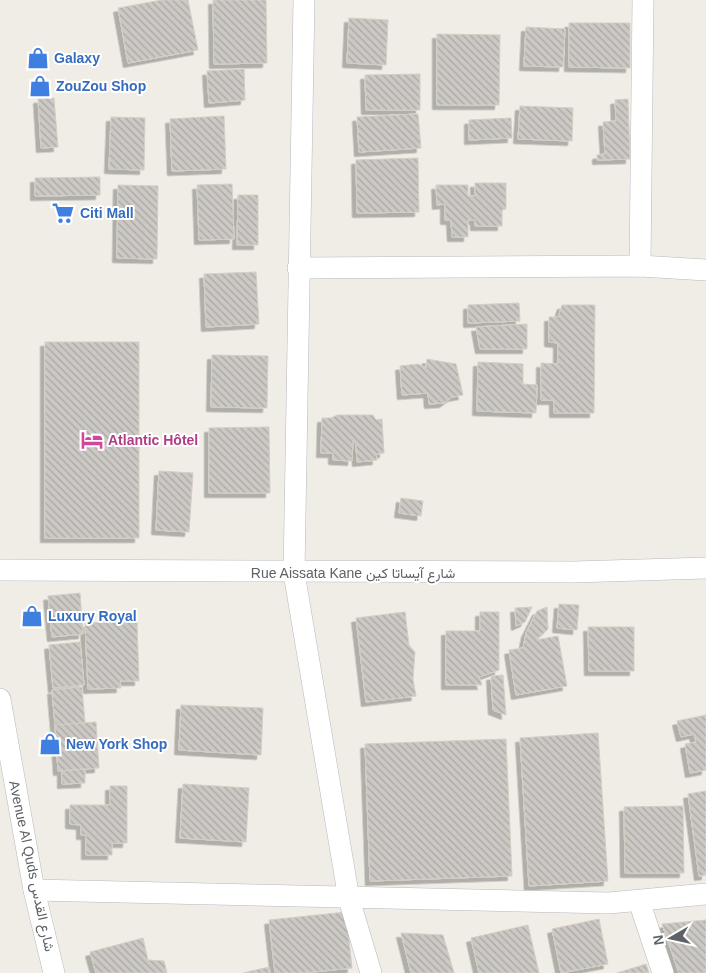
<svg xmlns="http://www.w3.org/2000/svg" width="706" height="973" viewBox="0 0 706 973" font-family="Arial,Vazirmatn,sans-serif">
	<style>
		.building { fill: url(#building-back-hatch); stroke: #d4cec4; filter: url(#shadow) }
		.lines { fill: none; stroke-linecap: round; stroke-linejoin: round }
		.minor-casing { stroke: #b6b9bc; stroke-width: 22 }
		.minor { stroke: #fff; stroke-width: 21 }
		.labels { text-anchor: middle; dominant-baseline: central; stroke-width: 4; stroke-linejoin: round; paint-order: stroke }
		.shop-label { font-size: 14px; font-weight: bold; fill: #366cbe; stroke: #fff; text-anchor: start }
		.hotel-label { font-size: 14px; font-weight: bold; fill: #b23c85; stroke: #fff; text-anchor: start }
		.street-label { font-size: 14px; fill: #5d6266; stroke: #fff }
	</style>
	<defs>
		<pattern id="building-back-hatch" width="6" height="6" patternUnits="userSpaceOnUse" patternTransform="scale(1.25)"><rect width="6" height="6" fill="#ccc9c5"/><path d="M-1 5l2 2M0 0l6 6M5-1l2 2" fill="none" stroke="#a9a7a4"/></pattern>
		<filter id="shadow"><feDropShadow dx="-4.5" dy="4.5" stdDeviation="0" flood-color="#0004"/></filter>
	</defs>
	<rect width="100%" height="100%" fill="#f0ede6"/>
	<g class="building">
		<path d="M162,0H188L198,50L128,63L118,8Z"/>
		<path d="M213,0H266L267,63L214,64Z"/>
		<path d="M349,18L388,20L386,65L347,63Z"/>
		<path d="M569,23H630V68L569,67Z"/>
		<path d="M526,27L565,29L563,67L524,66Z"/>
		<path d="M437,34L500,35L499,105H437Z"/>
		<path d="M244,69L245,100L209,103L207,71Z"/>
		<path d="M420,74V110H366L365,75Z"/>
		<path d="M54,98L58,147L41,148L38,99Z"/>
		<path d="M628,99L630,159L597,160V155L605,154L603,122L616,121L615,100Z"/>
		<path d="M520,106L573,108L572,141L518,139Z"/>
		<path d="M418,114L421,148L359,152L357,117Z"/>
		<path d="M224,116L226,169L172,171L170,119Z"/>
		<path d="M111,117L145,118L144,170L109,169Z"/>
		<path d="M511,118L512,138L469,140V120Z"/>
		<path d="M418,158L419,212L357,213L356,160Z"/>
		<path d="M100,177V195L35,196V178Z"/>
		<path d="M475,183H506V209L502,210V226H475V220H468V237H452L451,220H445V204L437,205L436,185H468V196H475Z"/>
		<path d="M232,184L234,239L199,240L197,185Z"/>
		<path d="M118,185L158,186L157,259L117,258Z"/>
		<path d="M238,195H258V245H237Z"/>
		<path d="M256,272L259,324L206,327L204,274Z"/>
		<path d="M519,303L520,321L468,323V305Z"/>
		<path d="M562,305H595L594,413H554V400H541V363L558,364V343L549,342V317H558Z"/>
		<path d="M527,324V349H480L476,327Z"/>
		<rect x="45" y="342" width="94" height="196"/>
		<path d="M212,355L268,356L267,408L211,407Z"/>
		<path d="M427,359L456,364L463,395L452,397L444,403L429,404L428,393L402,395L400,366L418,364L426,368Z"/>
		<path d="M478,362L523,364V384L537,385L536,413L477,411Z"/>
		<path d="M337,415H373L376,420L382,419L384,453L376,454L377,460L357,462L356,444L353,440L352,461L333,460V453H321L322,418H331Z"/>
		<path d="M269,427L270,493H209V428Z"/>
		<path d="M159,471L193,473L189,532L156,530Z"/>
		<path d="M401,498L423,501L421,516L399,513Z"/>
		<path d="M80,593L83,634L52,637L48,596Z"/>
		<path d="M559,604L579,605L577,630L557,628Z"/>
		<path d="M532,607L525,622L516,626L515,608Z"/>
		<path d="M547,607L548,629L536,640L558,636L567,686L516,695L509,650L523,648L526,633L537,611Z"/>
		<path d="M405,612L409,645L415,652L413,679L416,696L366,702L356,618Z"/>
		<path d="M480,612H499V670L479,677L482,685H446V631H480Z"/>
		<path d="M137,621L139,681H120L121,688L88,689L85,623Z"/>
		<path d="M588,627H634V671H589Z"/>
		<path d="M80,642L84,685L53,688L49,645Z"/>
		<path d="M503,675L506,715L493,710L491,676Z"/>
		<path d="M82,687L85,723L55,725L52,690Z"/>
		<path d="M181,705L263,708L261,755L179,750Z"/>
		<path d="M706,715V770L690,773L685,744L696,742L694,734L681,737L677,721Z"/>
		<path d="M96,722L99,768L58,771L55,725Z"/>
		<path d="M598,733L608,881L529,886L520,738Z"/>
		<path d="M506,739L512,876L370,881L365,744Z"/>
		<path d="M85,769V783L62,784V771Z"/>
		<path d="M183,784L249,788L246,842L180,838Z"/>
		<path d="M110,786H127V843H112V855H86V835H81V825L70,824V805H110Z"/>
		<path d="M706,791V875L699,876L688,794Z"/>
		<path d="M683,806L684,873H625L624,807Z"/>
		<path d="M346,912L352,968L303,973H275L269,920Z"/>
		<path d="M599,919L608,964L561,973L552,929Z"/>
		<path d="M706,920V973H679L662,924Z"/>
		<path d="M528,925L539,973H479L471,938Z"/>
		<path d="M401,933L443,935L454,973H411Z"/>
		<path d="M143,938L148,960L164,961L167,973H96L90,952Z"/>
		<path d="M646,964L649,973H617Z"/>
		<path d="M269,967L270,973H243Z"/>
	</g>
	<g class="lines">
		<g class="minor-casing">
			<g id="minor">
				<path d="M304,0L294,573L349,899L371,973"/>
				<path d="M640,266L643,0"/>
				<path d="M298,268L640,266L706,270"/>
				<path d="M0,570L574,572L706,568"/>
				<path d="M0,699L34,890L54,973"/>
				<path d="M34,890L609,903L706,894"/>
				<path d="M639,901L663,973"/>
			</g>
		</g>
		<use href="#minor" class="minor"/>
	</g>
	<defs>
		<g id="shop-bare" transform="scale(1.725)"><path d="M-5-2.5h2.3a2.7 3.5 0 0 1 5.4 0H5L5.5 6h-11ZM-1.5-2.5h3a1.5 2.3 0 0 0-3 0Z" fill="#3f7fe0" stroke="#fff" stroke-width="2.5" paint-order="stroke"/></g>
		<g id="supermarket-bare" transform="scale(1.725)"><path d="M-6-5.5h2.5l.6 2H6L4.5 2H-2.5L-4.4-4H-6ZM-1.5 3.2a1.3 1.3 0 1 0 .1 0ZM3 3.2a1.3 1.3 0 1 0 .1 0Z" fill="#3f7fe0" stroke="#fff" stroke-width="2.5" paint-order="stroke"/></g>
		<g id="hotel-bare" transform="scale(1.725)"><path d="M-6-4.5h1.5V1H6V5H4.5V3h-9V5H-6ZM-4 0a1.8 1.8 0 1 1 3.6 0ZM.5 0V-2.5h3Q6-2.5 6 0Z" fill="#d1479c" stroke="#fff" stroke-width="2.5" paint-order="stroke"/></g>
	</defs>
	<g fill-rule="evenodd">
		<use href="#shop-bare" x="38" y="58"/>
		<use href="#shop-bare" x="40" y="86"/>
		<use href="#supermarket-bare" x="63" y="213"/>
		<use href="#hotel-bare" x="92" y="440"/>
		<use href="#shop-bare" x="32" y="616"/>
		<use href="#shop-bare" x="50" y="744"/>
	</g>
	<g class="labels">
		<g class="shop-label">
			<text x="54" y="58">Galaxy</text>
			<text x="56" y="86">ZouZou Shop</text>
			<text x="80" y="213">Citi Mall</text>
			<text x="48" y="616">Luxury Royal</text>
			<text x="66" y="744">New York Shop</text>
		</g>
		<g class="hotel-label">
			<text x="108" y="440">Atlantic Hôtel</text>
		</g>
		<g class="street-label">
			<text x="353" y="573">Rue Aissata Kane شارع آيساتا كين</text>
			<text transform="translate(32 866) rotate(78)">Avenue Al Quds شارع القدس</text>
		</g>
	</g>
	<g transform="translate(671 938) rotate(261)" stroke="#ffffff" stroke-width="4" paint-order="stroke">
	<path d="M0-4L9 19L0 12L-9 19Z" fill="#5d6266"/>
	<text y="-8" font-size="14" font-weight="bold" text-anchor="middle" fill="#5d6266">N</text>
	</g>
</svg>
